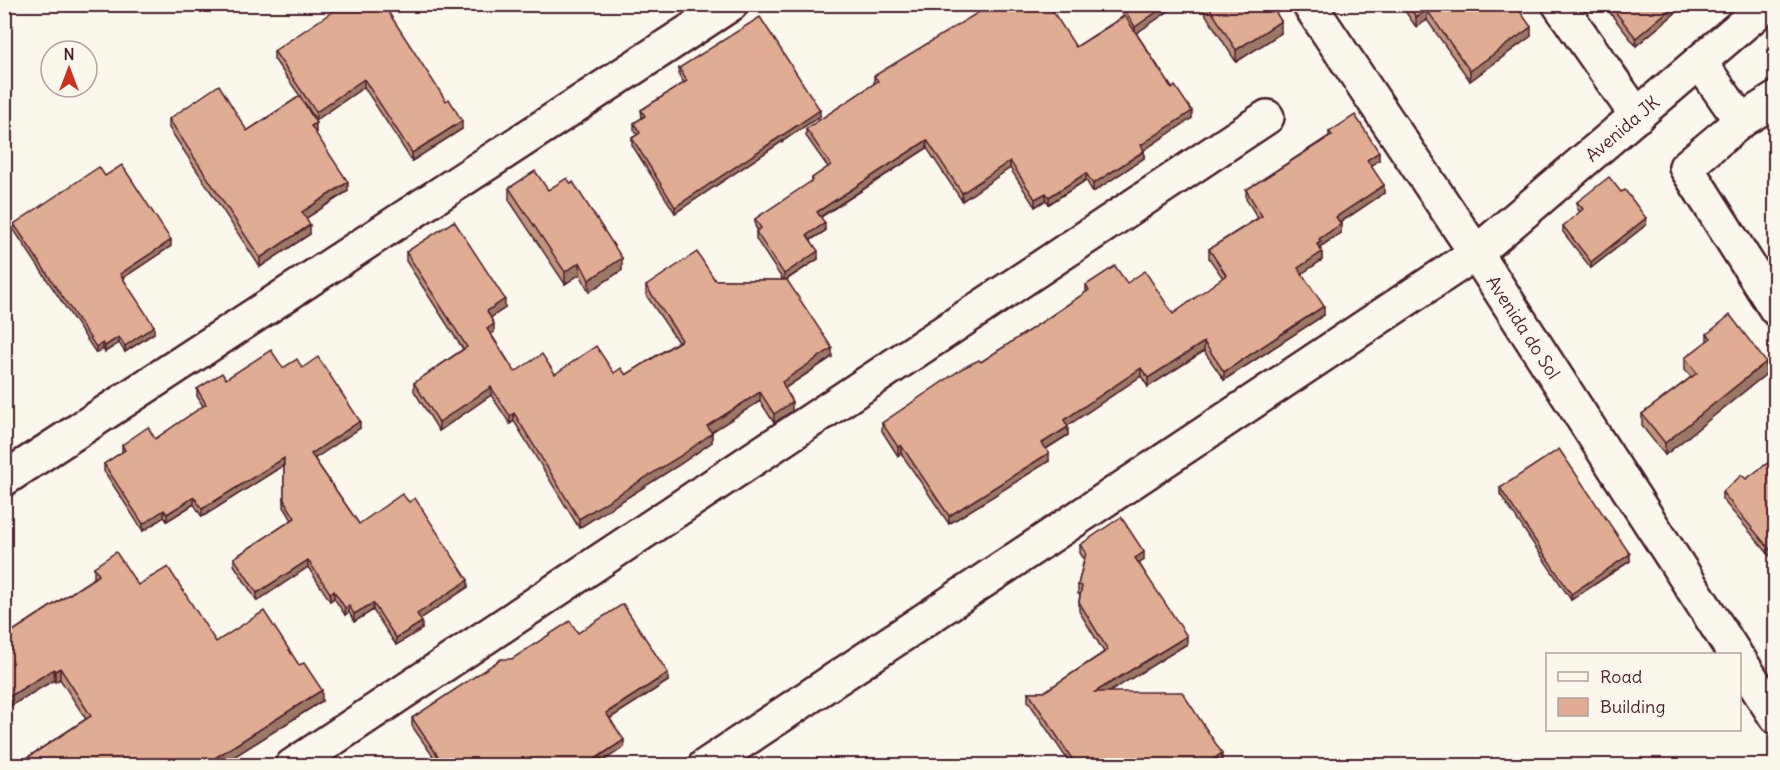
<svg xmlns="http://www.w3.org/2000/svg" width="1780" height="770" viewBox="0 0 1780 770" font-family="Delius,sans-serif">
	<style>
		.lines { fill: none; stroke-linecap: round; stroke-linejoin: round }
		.minor-casing { stroke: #4a1f2b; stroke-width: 38 }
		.minor { stroke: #fbf7ec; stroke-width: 33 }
		.wall { fill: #c1947e; stroke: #4a1f2b; stroke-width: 1.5 }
		.shaded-wall { fill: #9d7867; stroke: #4a1f2b; stroke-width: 1.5 }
		.building { fill: #e0ac93; stroke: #4a1f2b; stroke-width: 1.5 }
		.labels { text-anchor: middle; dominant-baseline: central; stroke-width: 4.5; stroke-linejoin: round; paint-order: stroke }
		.street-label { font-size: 18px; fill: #4a1f2b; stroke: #fbf7ec }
	</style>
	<rect width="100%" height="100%" fill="#fbf7ec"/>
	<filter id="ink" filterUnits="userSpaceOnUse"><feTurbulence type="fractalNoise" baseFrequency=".0167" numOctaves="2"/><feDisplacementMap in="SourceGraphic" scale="12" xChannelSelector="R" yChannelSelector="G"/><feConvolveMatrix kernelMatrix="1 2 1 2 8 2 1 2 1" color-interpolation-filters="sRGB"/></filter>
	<g filter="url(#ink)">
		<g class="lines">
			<g class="minor-casing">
				<g id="minor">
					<path id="s1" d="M1309,4L1476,253L1735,654"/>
					<path d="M1559,4L1637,116"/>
					<path d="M1700,62L1741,121"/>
					<path d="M1776,99L1741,121L1686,167L1776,309"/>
					<path d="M4,479L731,4"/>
					<path d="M1740,661L1776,717"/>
					<path d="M292,766L1267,117"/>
					<path id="s2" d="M705,766L1476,253L1767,4"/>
				</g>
			</g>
			<use href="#minor" class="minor"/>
		</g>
		<g class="wall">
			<path d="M1117,4H1179L1136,33L1192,118L1144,150V158L1093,192L1086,180L1049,204L1046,200L1035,207L1010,168L962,201L927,148L821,217L825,231L811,240L818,259L786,280L832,357L785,388L792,411L774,423L760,401L711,432L712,442L682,463L579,528L514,421L510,424L491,395L439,431L414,391V383L463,349L406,261V252L505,308L491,317L494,332L491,334L515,372L555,374L614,373L626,375L678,342L646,295V286L715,280H783L756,239V232L758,231L755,226V219L812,182V178L828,167L806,136V129L874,84V76L1076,47L1124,16Z"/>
			<path d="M1199,4H1271L1281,33L1236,62Z"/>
			<path d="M1400,4H1515L1531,36L1470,81L1427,20L1416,27Z"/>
			<path d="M1603,4H1686L1636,46Z"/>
			<path d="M389,14L462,129L412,161L364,87L316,120L304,102L316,132L315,133L348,191L306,218L310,234L260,267L169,128V119L247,131L300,96L274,59V51Z"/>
			<path d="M679,68L820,116L675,213L632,145V138L637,135L634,129V123L642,118L641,110L684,83L679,75Z"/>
			<path d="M1329,132L1379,160L1371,165L1384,193L1340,223L1341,233L1321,246L1322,260L1302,273L1324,315L1224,380L1204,351L1148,387L1141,376L1067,426L1068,435L1046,449L1049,461L949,524L901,453L898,456L882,431V423L981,362L1042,322L1086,292V285L1127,283L1173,314L1223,278L1209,258V249L1258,218L1246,199V190L1329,136Z"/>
			<path d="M105,176L171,246L123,278L154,333L125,352L119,343L105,352L103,349L96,353L14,230V224Z"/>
			<path d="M509,188L548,190L622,270L589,292L580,274L565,284L509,200Z"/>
			<path d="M1577,202L1646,225L1591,268L1563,232V226L1580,212L1577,208Z"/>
			<path d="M1707,334L1766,374L1665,455L1642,426V414L1691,377L1685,370V358L1707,341Z"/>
			<path d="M283,368H302L360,428L314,458L359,524L468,587L420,619L422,629L396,645L373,610L354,622L349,612L345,615L334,598L330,601L308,567L257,601L234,565V558L292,520L284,507V465L202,517L194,504L167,521L164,517L143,531L104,471V464L122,452V445L155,439L203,406L197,396V389L226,379Z"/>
			<path d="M1776,457V563L1722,499V492L1746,479Z"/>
			<path d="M1500,488L1630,561L1571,600L1500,494Z"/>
			<path d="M1080,545L1144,560L1139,563L1187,644L1108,692L1222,762L1216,765H1071L1028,701V692H1044L1104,652L1079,611V602L1080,594H1078V585L1084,559L1080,553Z"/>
			<path d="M94,567L138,585L216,642L322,701L221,765H19V763L86,719L60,679L55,682L54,680L4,710V637L94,578Z"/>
			<path d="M578,633L668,681L610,718L624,747L597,765H439L412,726V718L512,659Z"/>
		</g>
		<g class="shaded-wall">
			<path d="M1168,4H1179L1135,34V27Z"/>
			<path d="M1676,4H1686L1636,46V38Z"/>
			<path d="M1427,10V20L1416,27V17Z"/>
			<path d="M1281,21V33L1236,62V50Z"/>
			<path d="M1531,27V36L1470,81V71Z"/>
			<path d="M364,79V87L316,120V112Z"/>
			<path d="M820,110V116L675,213V207Z"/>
			<path d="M1192,111V118L1141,152V145Z"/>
			<path d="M462,121V129L412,161V153Z"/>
			<path d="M316,123V132L311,135V126Z"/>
			<path d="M927,140V148L817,219V212Z"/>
			<path d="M1144,151V158L1093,192V184Z"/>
			<path d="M1379,152V160L1367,168V160Z"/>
			<path d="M1010,161V168L962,201V193Z"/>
			<path d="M1086,173V180L1049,204V197Z"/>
			<path d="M348,182V191L302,221V212Z"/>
			<path d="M1384,185V193L1336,225V217Z"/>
			<path d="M1046,193V200L1035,207V199Z"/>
			<path d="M1646,218V225L1591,268V262Z"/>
			<path d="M825,223V231L807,242V235Z"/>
			<path d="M1341,224V233L1321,246V250L1317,244L1319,239Z"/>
			<path d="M310,225V234L260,267V258Z"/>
			<path d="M171,240V246L120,280V274Z"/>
			<path d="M818,251V259L784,281V274Z"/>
			<path d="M1322,252V260L1298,276V268Z"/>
			<path d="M622,258V270L589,292V280Z"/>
			<path d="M580,262V274L565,284V272Z"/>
			<path d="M505,299V308L487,320V311Z"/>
			<path d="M1324,306V315L1224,380V372Z"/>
			<path d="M494,324V332L487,337V329Z"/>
			<path d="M154,326V333L125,352V346Z"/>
			<path d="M119,337V343L105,352V346Z"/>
			<path d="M1204,342V351L1148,387V378Z"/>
			<path d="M103,343V349L96,353V347Z"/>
			<path d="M832,348V357L782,390V382Z"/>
			<path d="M1766,362V374L1665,455V443Z"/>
			<path d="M1141,368V376L1064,428V420Z"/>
			<path d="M491,387V395L439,431V422Z"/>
			<path d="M760,392V401L707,435V426Z"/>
			<path d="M792,402V411L774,423V414Z"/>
			<path d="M514,413V421L510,424V416Z"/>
			<path d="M360,421V428L311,461V454Z"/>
			<path d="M1068,427V435L1042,451V443Z"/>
			<path d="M712,433V442L682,463L579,528V519Z"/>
			<path d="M901,445V453L898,456V447Z"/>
			<path d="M1049,453V461L949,524V516Z"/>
			<path d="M284,458V465L202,517V509Z"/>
			<path d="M194,497V504L167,521V514Z"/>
			<path d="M164,510V517L143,531V524Z"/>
			<path d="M1144,552V560L1135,566V558Z"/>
			<path d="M1630,554V561L1571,600V594Z"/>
			<path d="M308,560V567L257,601V593Z"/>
			<path d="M468,580V587L417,621V614Z"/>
			<path d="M334,591V598L330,601V593Z"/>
			<path d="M373,603V610L354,622V614Z"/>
			<path d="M349,605V612L345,615V608Z"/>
			<path d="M422,622V629L396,645V638Z"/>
			<path d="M1187,636V644L1095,701V692Z"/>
			<path d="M60,668V679L55,682V671Z"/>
			<path d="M54,669V680L4,710V700Z"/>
			<path d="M668,673V681L606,721V713Z"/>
			<path d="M322,690V701L221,765H204Z"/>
			<path d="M624,740V747L597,765H586Z"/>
			<path d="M1222,753V762L1216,765H1204Z"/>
		</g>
		<g class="building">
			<path d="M344,4H387L389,8L387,10L446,101L449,99L462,121L412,153L364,79L316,112L274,51Z"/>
			<path d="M992,4H1048L1076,47L1125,16L1172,89L1175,86L1192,111L1141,145L1144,151L1093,184L1086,173L1049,197L1046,193L1035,199L1010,161L962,193L927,140L817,212L825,223L807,235L818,251L784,274L756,232L761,228L755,219L813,180L812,178L831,165L806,129L878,81L874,76Z"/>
			<path d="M1121,4H1168L1135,27Z"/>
			<path d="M1207,4H1271L1281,21L1236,50Z"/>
			<path d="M1407,4H1515L1531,27L1470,71L1427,10L1416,17Z"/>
			<path d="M1609,4H1676L1636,38Z"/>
			<path d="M760,17L820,110L675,207L632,138L640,133L634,123L645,116L641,110L687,81L679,68Z"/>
			<path d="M219,85L247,131L300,96L316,123L311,126L348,182L302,212L310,225L260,258L169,119Z"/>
			<path d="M1355,115L1379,152L1367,160L1384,185L1336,217L1341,224L1319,239L1321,242L1317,244L1322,252L1298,268L1324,306L1224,372L1204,342L1148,378L1141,368L1064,420L1068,427L1042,443L1049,453L949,516L901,445L898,447L882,423L963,368L979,360L981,362L1042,322L1089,290L1086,285L1115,266L1127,283L1145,271L1173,314L1226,275L1209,249L1262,216L1246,190L1332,135L1329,132Z"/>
			<path d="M122,165L171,240L120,274L154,326L125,346L119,337L105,346L103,343L96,347L14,224L99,167L105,176Z"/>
			<path d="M535,171L548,190L567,178L571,184L573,182L622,258L589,280L580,262L565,272L509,188Z"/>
			<path d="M1609,177L1621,192L1625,190L1646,218L1591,262L1563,226L1583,209L1577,202Z"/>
			<path d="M454,221L505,299L487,311L494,324L487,329L515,372L542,354L555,374L596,346L614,373L621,368L626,375L682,340L646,286L697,252L715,280H787L832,348L782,382L792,402L774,414L760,392L707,426L712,433L682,455L579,519L514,413L510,416L491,387L439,422L414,383L467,347L406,252Z"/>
			<path d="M1730,315L1766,362L1665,443L1642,414L1697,373L1685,358L1711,338L1707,334Z"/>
			<path d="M271,350L283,368L297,359L302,368L318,357L360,421L311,454L359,524L402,494L409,502L415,498L468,580L417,614L422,622L396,638L373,603L354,614L349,605L345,608L334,591L330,593L308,560L257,593L234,558L295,518L284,500V458L202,509L194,497L167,514L164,510L143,524L104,464L125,450L122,445L148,427L155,439L206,404L197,389L222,373L226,379Z"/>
			<path d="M1559,449L1630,554L1571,594L1500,488Z"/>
			<path d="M1776,457V557L1722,492L1742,475L1746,479Z"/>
			<path d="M1121,517L1144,552L1135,558L1187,636L1095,692H1182L1222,753L1204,765H1184L1183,763L1179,765H1076L1028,692H1044L1108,650L1079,602L1082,586L1078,585L1086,553L1080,545Z"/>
			<path d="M116,552L138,585L168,567L216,642L264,611L299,665L304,663L322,690L204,765H20L19,763L91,716L60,668L55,671L54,669L4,700V637L99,575L94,567Z"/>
			<path d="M623,604L668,673L606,713L624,740L586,765H444L412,718L501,659H512L570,621L578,633Z"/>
		</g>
	</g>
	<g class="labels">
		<g class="street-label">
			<text stroke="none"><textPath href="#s2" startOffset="1118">Avenida JK</textPath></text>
			<text stroke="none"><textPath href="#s1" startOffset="388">Avenida do Sol</textPath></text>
		</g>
	</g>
	<rect width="1780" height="770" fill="none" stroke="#fbf7ec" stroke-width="24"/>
	<rect x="12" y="12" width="1756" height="746" fill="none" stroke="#4a1f2b" stroke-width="2" filter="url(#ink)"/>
	<rect x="1546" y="653" width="195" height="78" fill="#fbf7ec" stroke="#b4a19f" stroke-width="1.5"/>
	<rect x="1558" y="672" width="30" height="9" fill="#fbf7ec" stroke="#b4a19f" stroke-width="1.5"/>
	<text x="1600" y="683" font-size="18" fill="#4a1f2b">Road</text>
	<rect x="1558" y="698" width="30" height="18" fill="#e0ac93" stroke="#b4a19f" stroke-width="1.5"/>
	<text x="1600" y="713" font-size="18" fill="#4a1f2b">Building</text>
	<g transform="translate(69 69)"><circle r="28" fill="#fbf7ec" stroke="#b4a19f" stroke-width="1.5"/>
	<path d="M0-4.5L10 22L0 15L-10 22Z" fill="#c8321e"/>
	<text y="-9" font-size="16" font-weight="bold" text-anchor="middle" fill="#4a1f2b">N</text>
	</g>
</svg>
